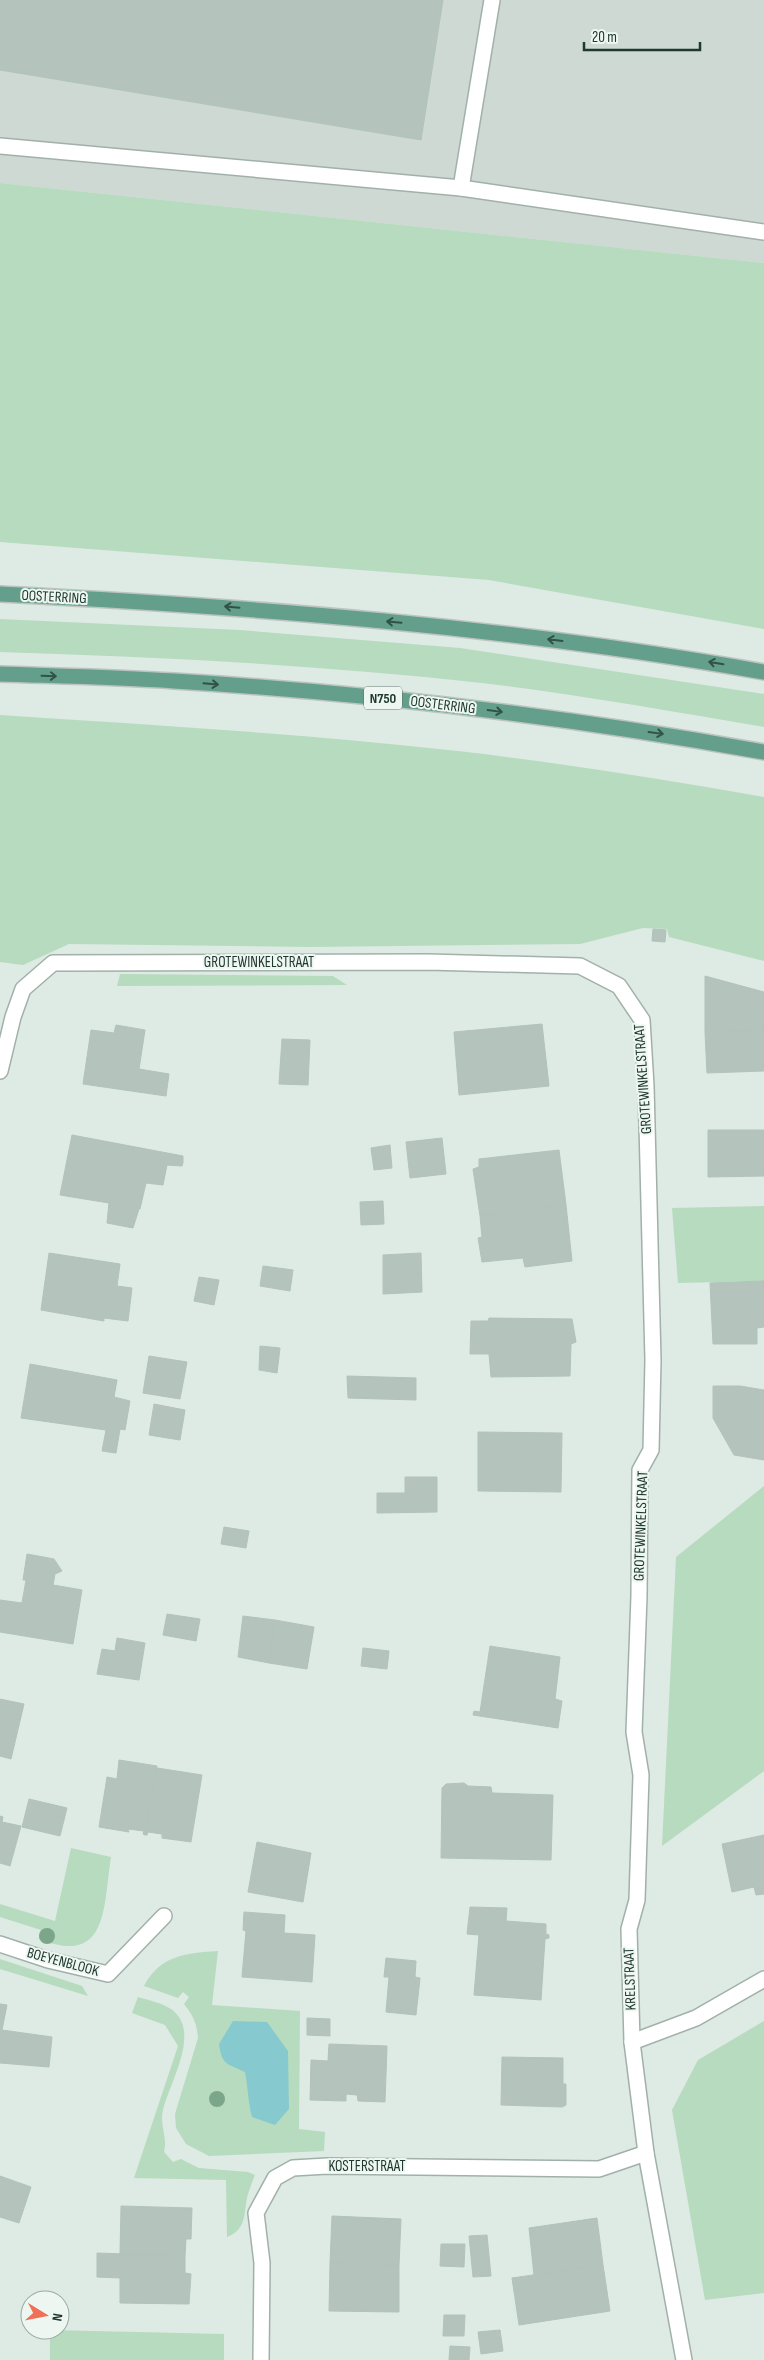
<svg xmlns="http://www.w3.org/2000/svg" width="764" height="2360" viewBox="0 0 764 2360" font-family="'Sofia Sans Condensed',sans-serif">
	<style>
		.built { fill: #cdd9d2 }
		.green { fill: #b7dbbe }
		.water { fill: #86c9cf }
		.building { fill: #b4c4bc; stroke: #b1c3ba }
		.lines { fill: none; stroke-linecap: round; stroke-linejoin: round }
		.service-casing { stroke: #a1b1aa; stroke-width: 18 }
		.minor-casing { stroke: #a1b1aa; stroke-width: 18 }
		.primary-casing { stroke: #bcc4c1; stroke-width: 18 }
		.service { stroke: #fff; stroke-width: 15 }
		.minor { stroke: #fff; stroke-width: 15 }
		.primary { stroke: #639f8b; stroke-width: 15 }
		.tree { fill: #7ca68a }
		.oneway { stroke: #315247 }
		.labels { text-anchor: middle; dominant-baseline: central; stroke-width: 4; stroke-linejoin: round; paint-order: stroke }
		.shield { fill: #eef6f2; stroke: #5e726a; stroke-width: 1 }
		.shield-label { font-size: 14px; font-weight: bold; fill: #203930 }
		.street-label { font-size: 15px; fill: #203930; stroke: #eef6f2 }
	</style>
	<rect width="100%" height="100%" fill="#deeae4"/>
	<path class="built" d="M0,0H764V263L0,183Z"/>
	<g class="green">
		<path d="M0,183L764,263V629L489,580L0,542Z"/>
		<path d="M0,619L240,630L460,648L764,694V727C670,711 576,694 482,683C322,665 161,657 0,652Z"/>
		<path d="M0,715C153,725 306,734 458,751C561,763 663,779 764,797V961L669,937L667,929L643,928L580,944L309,947L69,944L23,965L0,962Z"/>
		<path d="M120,974L333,976L347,985L117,986Z"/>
		<path d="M764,1206V1281L678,1283L672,1208Z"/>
		<path d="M764,1486V1771L662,1846L676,1557Z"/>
		<path d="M71,1848L111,1857C103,1906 109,1967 39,1939L41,1930L0,1917V1904L55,1921Z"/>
		<path d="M218,1951L212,2005L300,2011L299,2129L325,2132L324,2151L209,2156L186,2144L176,2128L175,2114L198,2038C197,2024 193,2015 184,2004L189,1997L183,1992L178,1998L144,1986C160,1955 187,1953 218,1951Z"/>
		<path d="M0,1959L82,1986L88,1996L0,1969Z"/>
		<path d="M138,1997C148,2000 162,2003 171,2009C202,2031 170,2081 163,2110C159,2124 168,2138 164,2152L173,2162L181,2159L199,2168L248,2172L255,2175C252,2182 250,2188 248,2194C243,2212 248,2229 227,2237L226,2180L134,2178L178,2046L165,2025L132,2013Z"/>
		<path d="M764,2021V2293L705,2300L672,2110L698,2060Z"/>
		<path d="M50,2330L224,2334V2360H50Z"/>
	</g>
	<path class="water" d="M233,2021L267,2022L288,2051L289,2109L275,2125L252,2117C248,2102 248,2087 245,2072C226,2063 222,2065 219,2044Z"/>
	<g class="building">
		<path d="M0,0H443L421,140L0,70Z"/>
		<path d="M653,929L666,930L665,942L652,941Z"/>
		<path d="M705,976L764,992V1031L705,1032Z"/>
		<path d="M542,1024L549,1086L459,1095L454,1032Z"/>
		<path d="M116,1025L145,1030L139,1069L169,1074L166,1096L83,1084L91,1030L114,1033Z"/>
		<path d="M764,1031V1071L707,1073L705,1032Z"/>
		<path d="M282,1039L310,1040L308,1085L279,1084Z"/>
		<path d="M708,1130H764V1176L708,1177Z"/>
		<path d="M72,1135L183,1156V1163L182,1166L167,1165L163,1185L146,1183L140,1209H139L133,1228L107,1223L109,1203L60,1195Z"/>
		<path d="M442,1138L446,1174L410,1178L406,1142Z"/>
		<path d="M390,1145L392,1168L374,1170L371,1148Z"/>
		<path d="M559,1150L566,1205L480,1216L473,1169L479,1167V1159Z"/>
		<path d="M383,1201L384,1224L361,1225L360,1202Z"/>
		<path d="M566,1205L572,1261L525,1267L523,1258L482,1262L478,1238L482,1237L480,1216Z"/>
		<path d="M49,1253L120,1264L117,1286L132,1288L128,1321L104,1318V1321L41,1310Z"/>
		<path d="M421,1253L422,1292L383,1294V1255Z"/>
		<path d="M263,1266L293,1270L290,1291L260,1286Z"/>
		<path d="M199,1277L219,1280L214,1305L194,1301Z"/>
		<path d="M764,1281V1327L757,1328V1344H713L710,1283Z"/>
		<path d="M489,1318L572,1319L576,1342L571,1344L570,1376L491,1377L489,1354H470L471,1321H488Z"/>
		<path d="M260,1346L280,1348L277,1373L259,1370Z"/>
		<path d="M149,1356L187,1362L180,1399L143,1393Z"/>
		<path d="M30,1364L117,1380L114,1397L130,1401L125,1430L120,1429L116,1453L102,1451L106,1430L21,1418Z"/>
		<path d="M347,1376L416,1378V1400L348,1398Z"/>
		<path d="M713,1386H740L764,1390V1460L734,1455L713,1418Z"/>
		<path d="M154,1404L185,1410L180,1440L149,1435Z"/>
		<path d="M478,1432L562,1433L561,1492L478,1491Z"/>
		<path d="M405,1477H437V1512L377,1513V1493H405Z"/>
		<path d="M224,1527L249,1531L246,1548L221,1544Z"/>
		<path d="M27,1554L54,1559L62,1571L55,1574L53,1585L82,1590L73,1644L0,1632V1600L22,1603L26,1580H23Z"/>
		<path d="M167,1614L200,1619L196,1641L163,1635Z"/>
		<path d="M243,1616L275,1620L269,1663L238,1657Z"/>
		<path d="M275,1620L314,1627L307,1669L269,1663Z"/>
		<path d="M117,1638L145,1643L139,1680L97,1674L102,1649L115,1651Z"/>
		<path d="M490,1646L560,1657L555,1699L562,1701L558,1728L473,1715L474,1711L480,1712Z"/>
		<path d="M363,1648L389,1651L387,1669L361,1666Z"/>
		<path d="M0,1699L24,1704L11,1759L0,1756Z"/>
		<path d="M119,1760L157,1766L145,1835L143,1834L144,1831L128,1829L129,1832L99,1827L107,1777L117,1779Z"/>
		<path d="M157,1768L202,1775L191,1842L162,1838V1834L148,1832L147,1835H145Z"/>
		<path d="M464,1783L468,1786L491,1787L492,1793L553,1795L551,1860L441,1858L442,1788L446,1784Z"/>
		<path d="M29,1799L67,1808L60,1836L22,1827Z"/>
		<path d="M0,1816L3,1817L2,1822L21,1826L10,1866L0,1863Z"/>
		<path d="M764,1835V1894L756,1895L754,1887L732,1892L722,1844Z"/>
		<path d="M257,1842L311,1853L303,1902L248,1892Z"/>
		<path d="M470,1907L507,1908L506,1921L546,1924V1934L549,1935V1938L545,1939L541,2000L474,1995L479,1935L467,1934Z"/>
		<path d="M244,1912L285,1915L284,1933L315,1935L312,1982L242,1977L246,1931L243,1930Z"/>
		<path d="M386,1958L416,1961L415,1977L420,1978L416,2015L386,2012L389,1977H384Z"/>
		<path d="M0,2004L7,2005L2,2030L52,2037L49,2067L0,2063Z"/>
		<path d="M307,2018L330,2019V2036L307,2035Z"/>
		<path d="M329,2044L387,2046L385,2102L358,2101L357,2095L346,2094V2101L310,2100L311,2060L328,2061Z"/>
		<path d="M502,2057L563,2058V2084H566V2105L562,2107L501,2105Z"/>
		<path d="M0,2176L31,2187L19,2223L0,2217Z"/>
		<path d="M121,2206L192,2208L191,2239H186L185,2256L120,2254Z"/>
		<path d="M332,2216L401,2219L399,2265L330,2263Z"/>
		<path d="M597,2218L603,2265L534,2275L529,2228Z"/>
		<path d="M487,2235L491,2276L473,2277L469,2236Z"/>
		<path d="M441,2244H465L464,2267L440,2266Z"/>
		<path d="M97,2253L185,2256V2273L191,2274L189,2304L120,2303V2278L97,2277Z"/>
		<path d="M330,2263L399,2265V2312L329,2311Z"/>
		<path d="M603,2265L610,2311L519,2325L512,2278Z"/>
		<path d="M444,2315H465L464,2336H443Z"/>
		<path d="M500,2330L503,2351L481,2354L478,2332Z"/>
		<path d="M450,2346L470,2347L469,2360H449Z"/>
	</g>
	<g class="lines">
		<g class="service-casing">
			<g id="service">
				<path d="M0,146L461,188L764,232"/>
				<path d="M461,188L492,0"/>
			</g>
		</g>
		<g class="minor-casing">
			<g id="minor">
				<path d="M0,1071L13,1017L23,989L53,963L428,962L580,966L619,986L642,1020L646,1086L653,1360L651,1450L640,1470L639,1596L634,1732L641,1775L637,1900L629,1929L632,2042L646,2153L684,2360"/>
				<path d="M0,1944L48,1960L108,1974L164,1916"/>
				<path d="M632,2042L696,2018L764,1979"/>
				<path d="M261,2360L262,2263L256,2213L275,2178L293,2168L327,2166L599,2169L646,2153"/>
			</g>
		</g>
		<g class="primary-casing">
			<g id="primary">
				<path d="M0,594C256,607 512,627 764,672"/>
				<path d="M0,674C58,676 116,677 174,681C371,693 569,717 764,752"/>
			</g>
		</g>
		<use href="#service" class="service"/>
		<use href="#minor" class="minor"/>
		<use href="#primary" class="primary"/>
	</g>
	<g class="tree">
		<circle cx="47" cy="1936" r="8"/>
		<circle cx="217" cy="2099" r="8"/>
	</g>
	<defs><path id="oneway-shaft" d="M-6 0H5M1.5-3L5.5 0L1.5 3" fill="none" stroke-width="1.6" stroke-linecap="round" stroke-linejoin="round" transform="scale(1.25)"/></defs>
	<g class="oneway">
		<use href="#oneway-shaft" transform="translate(232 607) rotate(-175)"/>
		<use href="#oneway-shaft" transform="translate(394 622) rotate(-175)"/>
		<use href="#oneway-shaft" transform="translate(555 640) rotate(-173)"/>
		<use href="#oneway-shaft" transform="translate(716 663) rotate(-170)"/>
		<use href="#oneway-shaft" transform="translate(49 676) rotate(2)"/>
		<use href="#oneway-shaft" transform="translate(211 684) rotate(5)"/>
		<use href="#oneway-shaft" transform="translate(495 711) rotate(8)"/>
		<use href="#oneway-shaft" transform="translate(656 733) rotate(8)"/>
	</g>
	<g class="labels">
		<rect class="shield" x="364" y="686.5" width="38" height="23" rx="4"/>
		<g class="shield-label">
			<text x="383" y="698">N750</text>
		</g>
		<g class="street-label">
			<text transform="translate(54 597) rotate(3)">OOSTERRING</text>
			<text transform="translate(443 705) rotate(7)">OOSTERRING</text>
			<text x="259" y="962">GROTEWINKELSTRAAT</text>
			<text transform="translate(643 1079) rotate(-94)">GROTEWINKELSTRAAT</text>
			<text transform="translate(641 1526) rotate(-88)">GROTEWINKELSTRAAT</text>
			<text transform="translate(63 1962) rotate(15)">BOEYENBLOOK</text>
			<text transform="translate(630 1979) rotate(-92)">KRELSTRAAT</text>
			<text x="367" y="2166">KOSTERSTRAAT</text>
		</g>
	</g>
	<g transform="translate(45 2315) rotate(100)"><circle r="24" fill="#eef6f2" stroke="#9caaa4"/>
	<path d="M0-4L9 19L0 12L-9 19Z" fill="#ef7056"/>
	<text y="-8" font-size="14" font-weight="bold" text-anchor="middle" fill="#203930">N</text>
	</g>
	<path d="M584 42v8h116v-8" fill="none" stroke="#203930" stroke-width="2.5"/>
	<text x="592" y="42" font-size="15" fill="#203930" stroke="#eef6f2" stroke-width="4" paint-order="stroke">20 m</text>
</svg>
